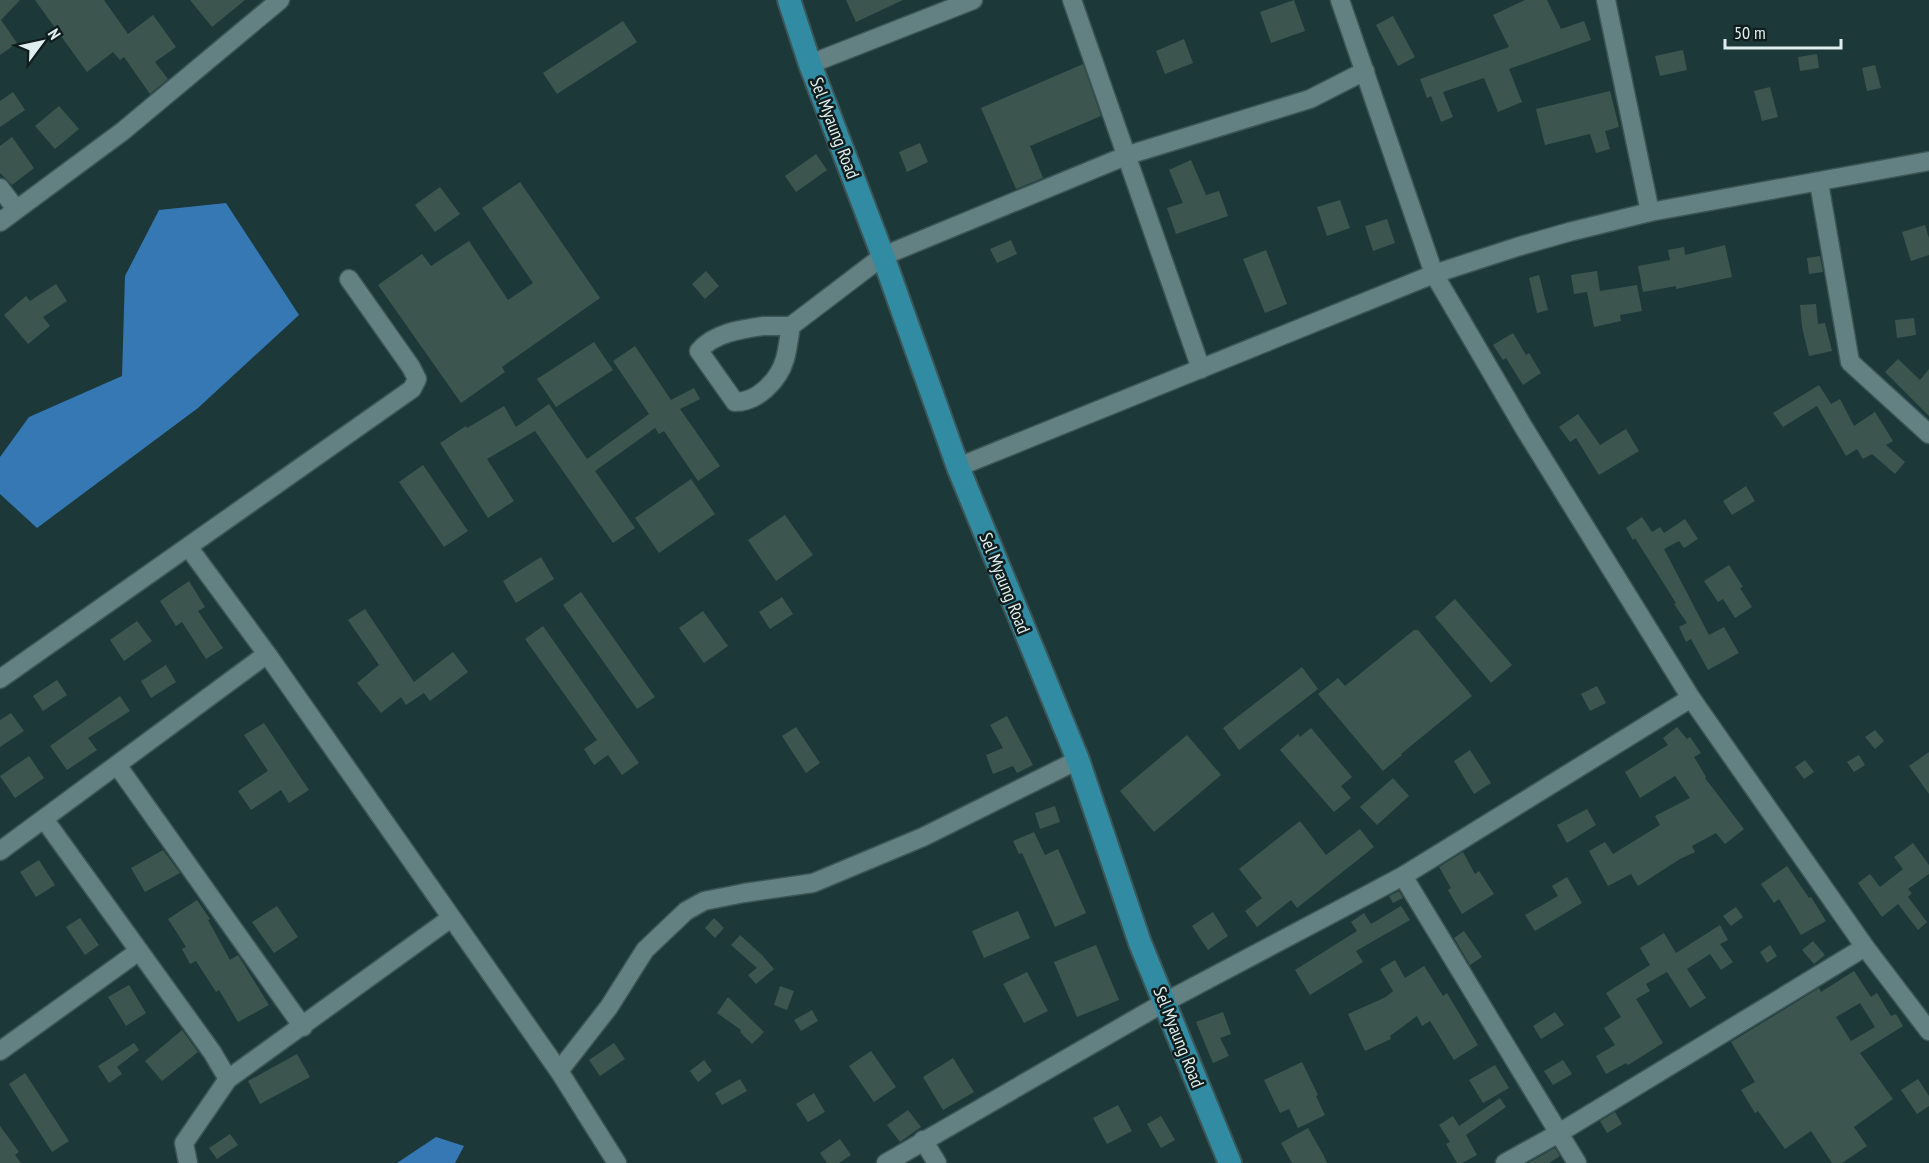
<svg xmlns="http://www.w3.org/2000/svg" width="1929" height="1163" viewBox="0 0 1929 1163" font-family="'PT Sans Narrow',sans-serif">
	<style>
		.water { fill: #3578b4 }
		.building { fill: #3c564f; fill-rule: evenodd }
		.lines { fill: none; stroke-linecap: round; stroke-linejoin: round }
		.minor-casing { stroke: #3c5556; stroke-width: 21 }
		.major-casing { stroke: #3c5556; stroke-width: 26 }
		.minor { stroke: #638082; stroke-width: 18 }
		.major { stroke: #318ba2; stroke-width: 22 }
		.labels { text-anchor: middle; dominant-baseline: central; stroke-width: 5; stroke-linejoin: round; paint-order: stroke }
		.street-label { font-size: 18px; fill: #dfeff0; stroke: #111d1d }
	</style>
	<rect width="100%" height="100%" fill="#1c3839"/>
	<g class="water">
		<path d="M226,203L299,315L198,408L37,528L0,494V457L29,417L122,376L125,276L159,210Z"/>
		<path d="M436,1137L464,1146L455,1163H397Z"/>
	</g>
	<g class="building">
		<path d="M0,0H20L1,20L17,43L0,55Z"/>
		<path d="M35,0H104L128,34L153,15L176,47L155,62L168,79L150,94L124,57L120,60L113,52L87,72Z"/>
		<path d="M190,0H245L212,27Z"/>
		<path d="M846,0H903L856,22Z"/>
		<path d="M1294,0L1305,31L1271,43L1260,12Z"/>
		<path d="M1525,0H1547L1561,29L1584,21L1591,40L1509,69L1522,102L1498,112L1484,78L1443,92L1453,117L1441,122L1431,96L1427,98L1420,79L1509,47L1493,15Z"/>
		<path d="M1393,16L1415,57L1398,66L1376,25Z"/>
		<path d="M623,21L637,42L557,94L543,73Z"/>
		<path d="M1184,39L1193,63L1165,74L1156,51Z"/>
		<path d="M1683,50L1687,70L1660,76L1655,56Z"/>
		<path d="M1817,54L1819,68L1800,71L1798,57Z"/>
		<path d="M1083,64L1101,116L1030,146L1043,178L1016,189L981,108Z"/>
		<path d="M1875,65L1881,88L1867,91L1862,68Z"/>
		<path d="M1770,87L1778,117L1762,121L1754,91Z"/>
		<path d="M1610,91L1619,127L1605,131L1610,149L1596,153L1590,134L1545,145L1536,109Z"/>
		<path d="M13,92L25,110L0,127V101Z"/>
		<path d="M59,106L79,129L55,149L35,126Z"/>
		<path d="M12,137L34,168L12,185L0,173V146Z"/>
		<path d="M920,143L928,162L907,172L899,152Z"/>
		<path d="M816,154L827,170L796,192L785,176Z"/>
		<path d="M1191,160L1206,195L1219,191L1228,216L1176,234L1167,208L1183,203L1169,170Z"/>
		<path d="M520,182L600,298L502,367L505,372L461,403L378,285L422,254L431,266L469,241L508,300L533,283L482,208Z"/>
		<path d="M440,187L460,214L435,232L415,205Z"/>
		<path d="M1340,200L1350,228L1327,236L1317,207Z"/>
		<path d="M1387,219L1395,243L1373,251L1365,226Z"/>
		<path d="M1925,225L1929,238V255L1911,261L1902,232Z"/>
		<path d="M1011,240L1017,254L997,263L990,249Z"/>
		<path d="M1725,245L1732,277L1676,289V286L1643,292L1638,266L1670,260L1668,250L1684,247L1685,255Z"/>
		<path d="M1266,250L1287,304L1265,313L1243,259Z"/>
		<path d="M1820,256L1823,272L1809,274L1807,258Z"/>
		<path d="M706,271L719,286L705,299L692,284Z"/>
		<path d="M1597,271L1600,291L1637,285L1642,311L1620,315L1621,321L1594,327L1587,292L1574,294L1571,275Z"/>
		<path d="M1539,275L1548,310L1537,313L1529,278Z"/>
		<path d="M56,284L67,301L43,317L50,326L28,344L4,315L26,296L30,301Z"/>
		<path d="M1816,304L1818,324L1825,323L1832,351L1809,356L1802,327L1800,305Z"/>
		<path d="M1914,318L1916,335L1897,338L1895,320Z"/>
		<path d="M1513,333L1526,355L1529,353L1541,373L1523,385L1506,358L1503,360L1493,345Z"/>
		<path d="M594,342L613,370L556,407L537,379Z"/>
		<path d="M635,346L671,400L694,388L700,399L680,409L720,466L698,481L664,431L659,434L655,428L595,471L635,528L613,543L535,431L487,459L514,501L488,518L440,443L466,426L467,428L504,406L516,427L549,404L587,459L649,414L613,361Z"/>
		<path d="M1898,359L1920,380L1929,369V416L1885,372Z"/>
		<path d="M1819,385L1831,404L1840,399L1854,426L1875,412L1893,441L1886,445L1905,462L1895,474L1872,454L1863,459L1857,449L1846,456L1817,406L1783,427L1773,413Z"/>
		<path d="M1578,414L1600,445L1626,429L1639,451L1599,475L1576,438L1570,442L1559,427Z"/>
		<path d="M423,465L468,531L444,547L399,482Z"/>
		<path d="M691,479L715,514L659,553L635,518Z"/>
		<path d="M1746,486L1755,501L1732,515L1723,501Z"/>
		<path d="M785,515L813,555L776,581L748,540Z"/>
		<path d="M1642,517L1652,532L1660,527L1664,533L1685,519L1698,539L1684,548L1679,541L1664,549L1709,635L1724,627L1739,653L1708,670L1691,639L1686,642L1679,627L1687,623L1674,604L1676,603L1635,538L1633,540L1626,528Z"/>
		<path d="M541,557L554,579L516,603L503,581Z"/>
		<path d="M1729,565L1743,587L1740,588L1752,607L1735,618L1723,599L1718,602L1704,581Z"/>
		<path d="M189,581L205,607L198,611L223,648L206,659L182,622L176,626L160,601Z"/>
		<path d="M581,592L655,697L637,709L563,605Z"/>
		<path d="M782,597L793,614L770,629L759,612Z"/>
		<path d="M1455,599L1512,665L1491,683L1435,617Z"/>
		<path d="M365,609L414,682L453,652L468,672L430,701L424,693L406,705L401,697L381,713L357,683L379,665L348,620Z"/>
		<path d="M703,611L728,646L704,663L679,628Z"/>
		<path d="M137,621L152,641L124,661L110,640Z"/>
		<path d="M543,626L639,763L622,775L608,755L594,765L584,749L597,740L525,639Z"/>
		<path d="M1414,630H1418L1472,696L1401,754L1402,755L1383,771L1318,694L1338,678L1345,686Z"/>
		<path d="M166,665L176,682L151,698L141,681Z"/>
		<path d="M1302,667L1318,689L1239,750L1223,728Z"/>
		<path d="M57,680L67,695L43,711L33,696Z"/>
		<path d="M1597,686L1606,703L1590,711L1581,694Z"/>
		<path d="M120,696L130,711L88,738L97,750L67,770L50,746Z"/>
		<path d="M11,713L24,731L0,747V720Z"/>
		<path d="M1007,716L1033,765L1017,773L1013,766L993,774L986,755L1003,748L990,725Z"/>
		<path d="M264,723L309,790L289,803L281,790L251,810L238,791L268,771L244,735Z"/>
		<path d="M796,727L820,763L806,773L782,736Z"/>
		<path d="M1677,727L1687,739L1690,737L1701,753L1694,757L1706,777L1705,778L1744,829L1725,844L1716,833L1692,846L1695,852L1680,859L1638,886L1631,874L1608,886L1589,851L1605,842L1613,854L1660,825L1655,816L1690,798L1675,776L1640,798L1625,772L1668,745L1663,738Z"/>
		<path d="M1311,728L1352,777L1341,786L1351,798L1334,812L1280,750L1298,734L1300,737Z"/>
		<path d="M1875,730L1884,741L1875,749L1865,737Z"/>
		<path d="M1187,735L1221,775L1154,832L1120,791Z"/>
		<path d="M1470,750L1491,783L1474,794L1454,761Z"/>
		<path d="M1929,752V794L1909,766Z"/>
		<path d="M1859,755L1865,765L1854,772L1847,762Z"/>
		<path d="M29,756L44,778L15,798L0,776Z"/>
		<path d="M1805,760L1814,772L1804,779L1795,767Z"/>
		<path d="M1393,778L1409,796L1377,825L1360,807Z"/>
		<path d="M1055,806L1060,822L1040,829L1035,813Z"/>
		<path d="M1587,809L1596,825L1567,843L1557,825Z"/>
		<path d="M1300,821L1326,855L1360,829L1374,847L1297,908L1291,900L1257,927L1245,911L1262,898L1239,869Z"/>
		<path d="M1034,832L1045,855L1058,849L1086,913L1055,927L1022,853L1019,854L1013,841Z"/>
		<path d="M1913,843L1929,865V874L1908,889L1912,893L1908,897L1927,922L1918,930L1898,904L1882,917L1858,883L1870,874L1880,887L1903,869L1894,857Z"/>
		<path d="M163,850L180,873L145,892L131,868Z"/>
		<path d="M1463,852L1475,874L1479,871L1494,894L1462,914L1448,890L1451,888L1439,867Z"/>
		<path d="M39,860L55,885L36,897L20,872Z"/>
		<path d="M1787,866L1809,898L1811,897L1826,921L1801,935L1779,899L1774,903L1761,884Z"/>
		<path d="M1567,877L1582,903L1535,931L1525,915L1558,896L1552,886Z"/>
		<path d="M1399,891L1403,898L1393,903L1389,896Z"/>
		<path d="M197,900L210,919L208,920L230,960L238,955L269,1005L238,1022L219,990L216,992L196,961L190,964L182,949L186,947L168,919Z"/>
		<path d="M277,906L298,937L274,953L252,922Z"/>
		<path d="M1401,906L1410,920L1356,951L1363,962L1310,995L1295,970L1357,931L1351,922L1364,913L1371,924Z"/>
		<path d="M1736,907L1743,917L1731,926L1723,916Z"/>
		<path d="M1018,911L1030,938L984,958L972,931Z"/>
		<path d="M1213,912L1228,936L1208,950L1192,926Z"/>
		<path d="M80,918L99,945L85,955L66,927Z"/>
		<path d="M714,918L724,928L715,938L705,928Z"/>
		<path d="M1720,925L1728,940L1720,944L1733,962L1721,970L1710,954L1687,969L1706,998L1690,1008L1667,972L1646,984L1650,991L1636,999L1663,1043L1628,1065L1626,1063L1606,1074L1596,1056L1615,1045L1604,1028L1621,1017L1606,993L1650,965L1640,948L1664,933L1676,953Z"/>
		<path d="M1464,931L1482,957L1470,965L1454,938Z"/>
		<path d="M740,935L762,955L774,969L756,984L748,975L757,968L731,945Z"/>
		<path d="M1813,941L1825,955L1814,964L1802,950Z"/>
		<path d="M1096,945L1119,1000L1077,1017L1054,962Z"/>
		<path d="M1770,945L1777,956L1767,963L1760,952Z"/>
		<path d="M1395,960L1405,978L1424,966L1443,996L1447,993L1478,1045L1454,1060L1430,1021L1422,1026L1417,1016L1390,1036L1391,1039L1365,1051L1348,1014L1386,997L1393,991L1380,969Z"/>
		<path d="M1854,971L1871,997L1877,993L1891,1016L1896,1014L1903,1026L1860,1053L1893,1099L1854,1127L1867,1146L1842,1163H1832L1811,1131L1785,1149L1758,1111L1755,1113L1741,1090L1755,1082L1731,1042L1819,988L1821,992ZM1860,1003L1875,1027L1851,1041L1836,1017Z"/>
		<path d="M1027,972L1048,1011L1024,1023L1003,984Z"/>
		<path d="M129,985L146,1013L126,1026L108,997Z"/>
		<path d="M780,986L794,991L787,1010L774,1005Z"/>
		<path d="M728,997L764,1032L752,1044L740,1032L741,1030L717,1013Z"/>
		<path d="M812,1010L818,1021L801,1031L794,1020Z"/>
		<path d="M1223,1012L1231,1034L1220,1038L1229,1056L1213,1063L1196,1022Z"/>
		<path d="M1555,1012L1564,1025L1541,1039L1533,1026Z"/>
		<path d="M182,1030L198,1052L162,1081L145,1061Z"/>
		<path d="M134,1043L139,1050L117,1067L122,1074L109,1083L98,1066Z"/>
		<path d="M614,1043L625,1059L600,1076L589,1060Z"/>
		<path d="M871,1051L896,1087L874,1102L849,1066Z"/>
		<path d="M297,1054L310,1077L260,1104L248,1081Z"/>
		<path d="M953,1058L974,1092L943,1110L923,1077Z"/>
		<path d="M704,1060L712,1071L698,1082L690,1071Z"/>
		<path d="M1563,1060L1572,1074L1553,1085L1544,1071Z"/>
		<path d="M1302,1062L1318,1095L1316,1096L1325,1115L1298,1128L1289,1109L1280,1113L1264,1080Z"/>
		<path d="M1495,1065L1509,1088L1483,1103L1469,1080Z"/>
		<path d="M25,1073L69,1141L52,1152L9,1084Z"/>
		<path d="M740,1079L747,1091L722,1105L715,1093Z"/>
		<path d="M1918,1079L1929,1096V1106L1917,1114L1901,1090Z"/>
		<path d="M814,1093L825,1112L808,1122L796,1104Z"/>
		<path d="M1500,1098L1506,1107L1466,1135L1477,1155L1462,1163H1457L1446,1144L1450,1142L1439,1125L1453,1116L1459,1126Z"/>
		<path d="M1118,1105L1132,1131L1107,1144L1093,1118Z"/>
		<path d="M908,1110L921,1127L900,1142L887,1125Z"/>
		<path d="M1615,1112L1622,1124L1607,1133L1600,1121Z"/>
		<path d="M1161,1116L1175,1140L1161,1148L1147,1124Z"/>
		<path d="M0,1126L19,1152L15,1155L21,1163H0Z"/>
		<path d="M1308,1128L1324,1156L1327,1163H1292L1281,1143Z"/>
		<path d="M230,1134L238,1145L217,1159L209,1148Z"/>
		<path d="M840,1139L851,1155L839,1163H827L820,1153Z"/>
		<path d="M1555,1148L1560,1156L1549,1163H1528Z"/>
	</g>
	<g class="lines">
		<g class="minor-casing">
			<g id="minor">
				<path d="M1072,0L1201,369"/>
				<path d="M1340,0L1434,274L1524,428L1691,698L1865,947L1929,1031"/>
				<path d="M1606,0L1650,212"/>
				<path d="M810,64L973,0"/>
				<path d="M1819,183L1850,362L1929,434"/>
				<path d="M0,188L16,209"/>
				<path d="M0,222L123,131L280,0"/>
				<path d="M763,326H791C789,337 788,348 785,359C779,380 758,402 735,402L699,351C713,333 742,329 763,326Z"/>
				<path d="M791,326L883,256L1128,155L1310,99L1365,71"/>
				<path d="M958,467L1434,274L1520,246L1569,232L1650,212L1929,161"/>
				<path d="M189,548L267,654L559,1071L617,1163"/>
				<path d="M0,679L412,389L417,379L411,367L349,279"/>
				<path d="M117,765L303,1027"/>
				<path d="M44,819L212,1052L228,1079"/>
				<path d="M0,851L267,654"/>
				<path d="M1403,876L1577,1163"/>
				<path d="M0,1051L139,951"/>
				<path d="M559,1071L609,1007L645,950L686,911L704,901L744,893L813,883L923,837L1078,760"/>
				<path d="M923,1140L937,1163"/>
				<path d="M188,1163L184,1143L228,1079L451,918"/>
				<path d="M886,1163L1165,1002L1403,876L1691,698"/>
				<path d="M1505,1163L1559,1133L1865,947"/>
			</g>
		</g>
		<g class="major-casing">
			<path id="major" d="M789,0L810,64L883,256L958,467L1078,760L1140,943L1230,1163"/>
		</g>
		<use href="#minor" class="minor"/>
		<use href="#major" class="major"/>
	</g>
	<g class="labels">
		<g class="street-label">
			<text transform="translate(835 128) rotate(69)">Sel Myaung Road</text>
			<text transform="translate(1005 583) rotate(68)">Sel Myaung Road</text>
			<text transform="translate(1179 1037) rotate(68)">Sel Myaung Road</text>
		</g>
	</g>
	<g transform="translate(42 42) rotate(57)" stroke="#111d1d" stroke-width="4.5" paint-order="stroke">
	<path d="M0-4.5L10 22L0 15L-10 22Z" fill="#dfeff0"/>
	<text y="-9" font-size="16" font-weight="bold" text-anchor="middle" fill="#dfeff0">N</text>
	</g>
	<path d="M1725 39v9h116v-9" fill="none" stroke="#dfeff0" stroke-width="3"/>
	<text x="1734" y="39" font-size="18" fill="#dfeff0" stroke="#111d1d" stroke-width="4.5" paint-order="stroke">50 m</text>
</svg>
